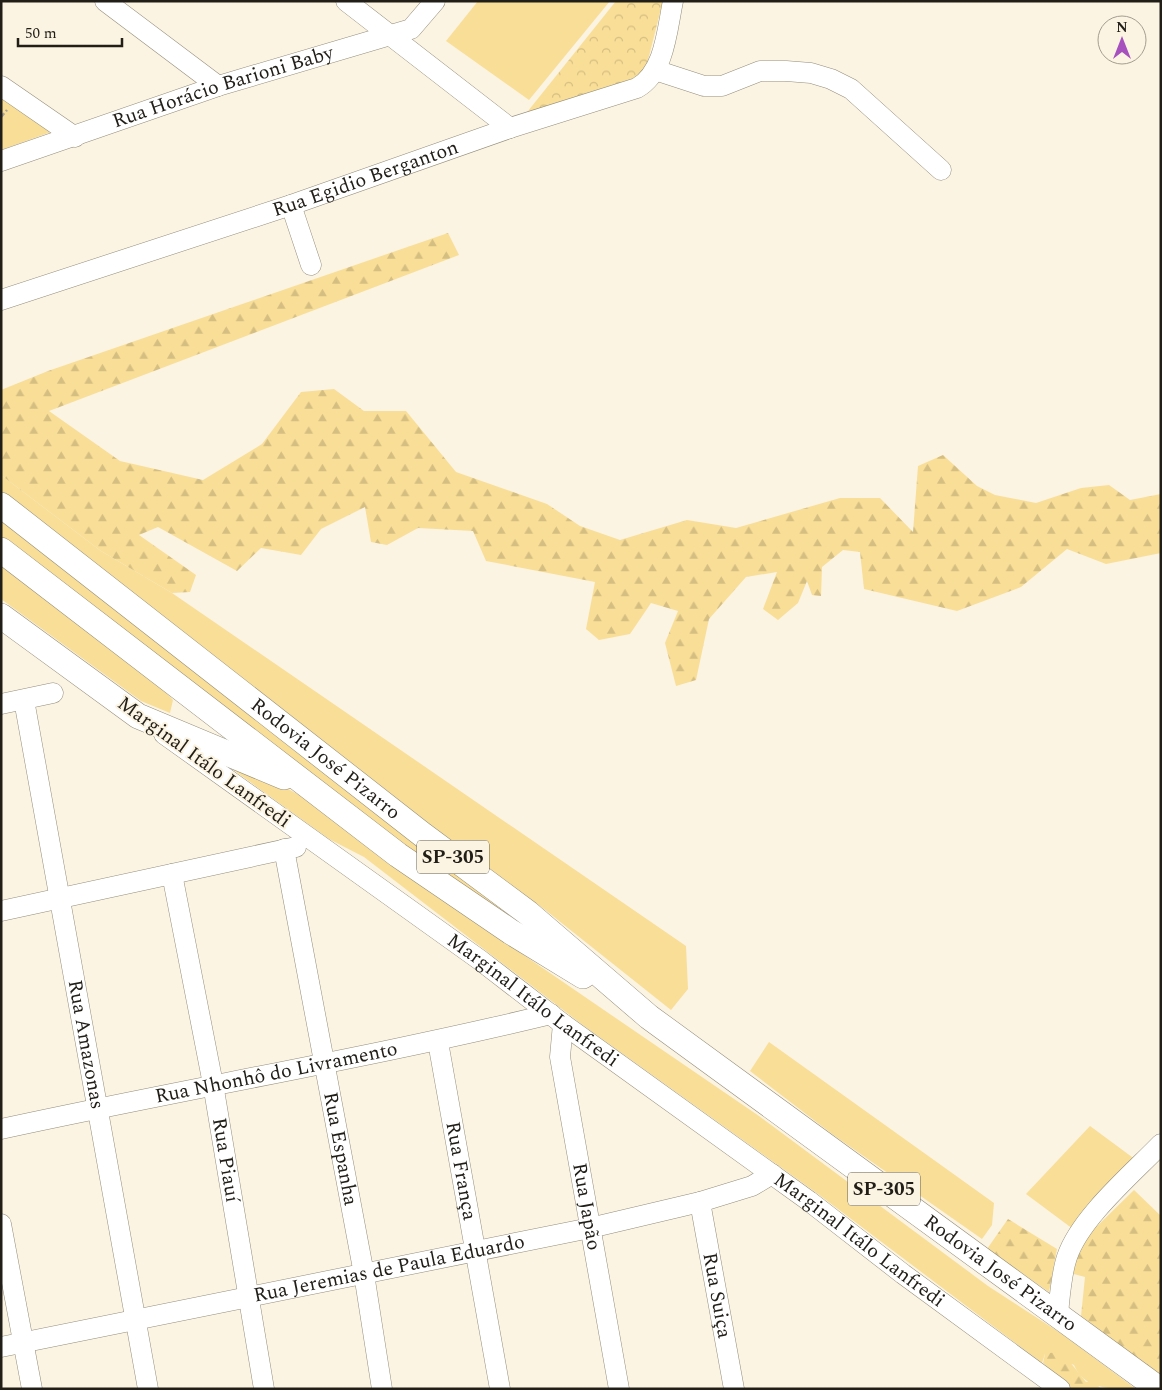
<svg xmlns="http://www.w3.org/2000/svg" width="1162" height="1390" viewBox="0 0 1162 1390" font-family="Spectral,serif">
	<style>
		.green { fill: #f9de97 }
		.forest { fill: url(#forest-firs) }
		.park { fill: url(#park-crowns) }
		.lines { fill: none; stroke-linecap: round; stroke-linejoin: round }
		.minor-casing { stroke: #948d7c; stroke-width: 21 }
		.major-casing { stroke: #948d7c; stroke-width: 26 }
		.path { stroke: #aba497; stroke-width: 2.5; stroke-dasharray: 5 2.5; stroke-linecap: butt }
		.minor { stroke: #fff; stroke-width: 20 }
		.major { stroke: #fff; stroke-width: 25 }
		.labels { text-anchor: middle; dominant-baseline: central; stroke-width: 4; stroke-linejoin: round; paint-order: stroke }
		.shield { fill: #fcf4e2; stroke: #635e55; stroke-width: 1 }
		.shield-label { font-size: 19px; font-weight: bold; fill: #211e18 }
		.street-label { font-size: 20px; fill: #211e18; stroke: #fcf4e2 }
	</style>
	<defs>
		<pattern id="forest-firs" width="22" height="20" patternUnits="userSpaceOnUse" patternTransform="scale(1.25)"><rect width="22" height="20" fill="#f9de97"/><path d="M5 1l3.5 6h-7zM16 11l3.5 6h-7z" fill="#d5be81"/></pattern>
		<pattern id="park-crowns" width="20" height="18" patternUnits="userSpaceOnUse" patternTransform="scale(1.25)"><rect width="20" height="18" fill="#f9de97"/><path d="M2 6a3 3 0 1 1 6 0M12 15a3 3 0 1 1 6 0" fill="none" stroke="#d5be81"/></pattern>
	</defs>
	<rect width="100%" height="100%" fill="#fcf4e2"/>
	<g class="green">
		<path d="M478,1H610L529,100L446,41Z"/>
		<path d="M1,94L18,103L51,132L1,150Z"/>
		<path d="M1,475L101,551L172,593L686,946L688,989L671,1010L544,909L370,783L1,498Z"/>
		<path d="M1,520L563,954L403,845L1,537Z"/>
		<path d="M1,562L158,684L173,700L170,713L141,701L1,599Z"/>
		<path d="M200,746L241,763L310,801L506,943L759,1116L988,1286L1062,1334L1136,1389C1112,1389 1084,1390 1074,1365L1045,1354L1042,1363L818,1194L584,1026L364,857L329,839Z"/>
		<path d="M769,1042L994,1203L992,1225L982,1239L832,1134L750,1071Z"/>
		<path d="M1090,1126L1136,1160L1073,1229L1026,1194Z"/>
	</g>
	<g class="forest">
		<path d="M448,233L459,255L49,411L120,461L203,480L262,444L301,392L334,389L364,411H406L456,472L547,504L580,526L620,540L687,520L736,528L840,498H880L913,532L918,466L943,455L977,486L995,495L1036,503L1081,488L1109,485L1130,500L1161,494V553L1106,564L1067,549L1021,587L957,611L864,589L860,552L843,550L822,567L821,596L812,595L807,581L798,603L778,620L763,609L777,572L746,577L709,619L696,680L676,686L665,643L678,611L651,603L630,634L599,640L586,629L595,582L486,561L473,531L418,528L387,545L371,542L365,507L321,529L301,555L261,548L237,571L158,527L139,535L196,575L190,592L172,593L101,551L1,475V390L48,371Z"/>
		<path d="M1134,1190L1161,1216V1376L1081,1316L1085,1277L1070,1273L1085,1238Z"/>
		<path d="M1008,1219L1057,1249L1049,1292L987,1249Z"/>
		<path d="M1056,1352L1066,1357L1086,1382L1093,1380L1101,1389H1072L1043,1363L1045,1354Z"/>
	</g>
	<path class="park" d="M616,1H663L647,64L641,75L627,83L524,116Z"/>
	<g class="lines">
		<g class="minor-casing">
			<g id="minor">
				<path d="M105,1L218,86"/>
				<path d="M346,1L510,128"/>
				<path d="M655,70L704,86H722L760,71H786L811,73L831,79L851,89L941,170"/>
				<path d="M1,86L75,137"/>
				<path id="s1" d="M1,161L218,86L411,29L435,1"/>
				<path d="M291,205L311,265"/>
				<path id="s2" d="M1,300L291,205L510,128L637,88C665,72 667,30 673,1"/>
				<path id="s3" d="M24,700L148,1389"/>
				<path d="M1,704L53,693"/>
				<path id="s4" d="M164,734L480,960L563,1024L809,1201L903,1274L1060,1389"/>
				<path id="s5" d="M284,849L364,1274L382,1389"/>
				<path id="s6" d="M172,874L213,1084L264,1389"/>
				<path d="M1,911L296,847"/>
				<path id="s7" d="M563,1024L560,1057L619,1389"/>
				<path id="s8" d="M438,1042L500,1389"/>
				<path id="s9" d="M1,1129C184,1089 369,1058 551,1014"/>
				<path id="s10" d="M700,1202L734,1389"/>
				<path d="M1,1224L32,1389"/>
				<path d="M1058,1314C1060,1295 1061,1275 1067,1257C1080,1218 1132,1174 1161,1144"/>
				<path id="s11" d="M1,1347L590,1228L700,1202L752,1186L772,1174"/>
			</g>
		</g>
		<g class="major-casing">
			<g id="major">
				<path id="s12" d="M1,505L423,835L528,913L649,1017L1159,1389"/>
				<path d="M1,550L398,855L511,932L583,976"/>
				<path d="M1,616L138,716L284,777"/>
			</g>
		</g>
		<path class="path" d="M1,117L7,110"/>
		<use href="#minor" class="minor"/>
		<use href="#major" class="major"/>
	</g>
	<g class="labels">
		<g class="shield">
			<rect x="417" y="840.5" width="72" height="33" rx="4"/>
			<rect x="848" y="1172.5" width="72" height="33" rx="4"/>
		</g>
		<g class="shield-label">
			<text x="453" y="857">SP-305</text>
			<text x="884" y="1189">SP-305</text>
		</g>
		<g class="street-label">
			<text stroke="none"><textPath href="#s1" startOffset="234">Rua Horácio Barioni Baby</textPath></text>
			<text stroke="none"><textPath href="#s2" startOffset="384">Rua Egidio Berganton</textPath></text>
			<text stroke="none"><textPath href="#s12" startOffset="412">Rodovia José Pizarro</textPath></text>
			<text transform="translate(204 762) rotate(36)">Marginal Itálo Lanfredi</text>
			<text stroke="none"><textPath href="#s4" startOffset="455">Marginal Itálo Lanfredi</textPath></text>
			<text stroke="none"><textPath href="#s3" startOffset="350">Rua Amazonas</textPath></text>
			<text stroke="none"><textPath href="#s9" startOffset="281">Rua Nhonhô do Livramento</textPath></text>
			<text stroke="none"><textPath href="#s5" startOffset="305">Rua Espanha</textPath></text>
			<text stroke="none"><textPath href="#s6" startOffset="291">Rua Piauí</textPath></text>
			<text stroke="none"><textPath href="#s8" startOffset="131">Rua França</textPath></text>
			<text stroke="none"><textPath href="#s7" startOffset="185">Rua Japão</textPath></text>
			<text stroke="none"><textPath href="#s4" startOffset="860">Marginal Itálo Lanfredi</textPath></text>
			<text stroke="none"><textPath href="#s11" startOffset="396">Rua Jeremias de Paula Eduardo</textPath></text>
			<text stroke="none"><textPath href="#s12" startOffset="1261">Rodovia José Pizarro</textPath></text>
			<text stroke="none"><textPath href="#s10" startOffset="95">Rua Suiça</textPath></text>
		</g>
	</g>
	<rect width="1162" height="1390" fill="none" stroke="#211e18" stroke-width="5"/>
	<g transform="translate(1122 40)"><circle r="24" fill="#fcf4e2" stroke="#a49e91"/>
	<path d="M0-4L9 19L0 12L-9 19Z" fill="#a751be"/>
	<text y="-8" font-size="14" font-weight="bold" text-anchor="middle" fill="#211e18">N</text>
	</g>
	<path d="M18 38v8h104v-8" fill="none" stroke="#211e18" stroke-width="2.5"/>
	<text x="25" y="38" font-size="15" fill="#211e18" stroke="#fcf4e2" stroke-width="4" paint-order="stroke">50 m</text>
</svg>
